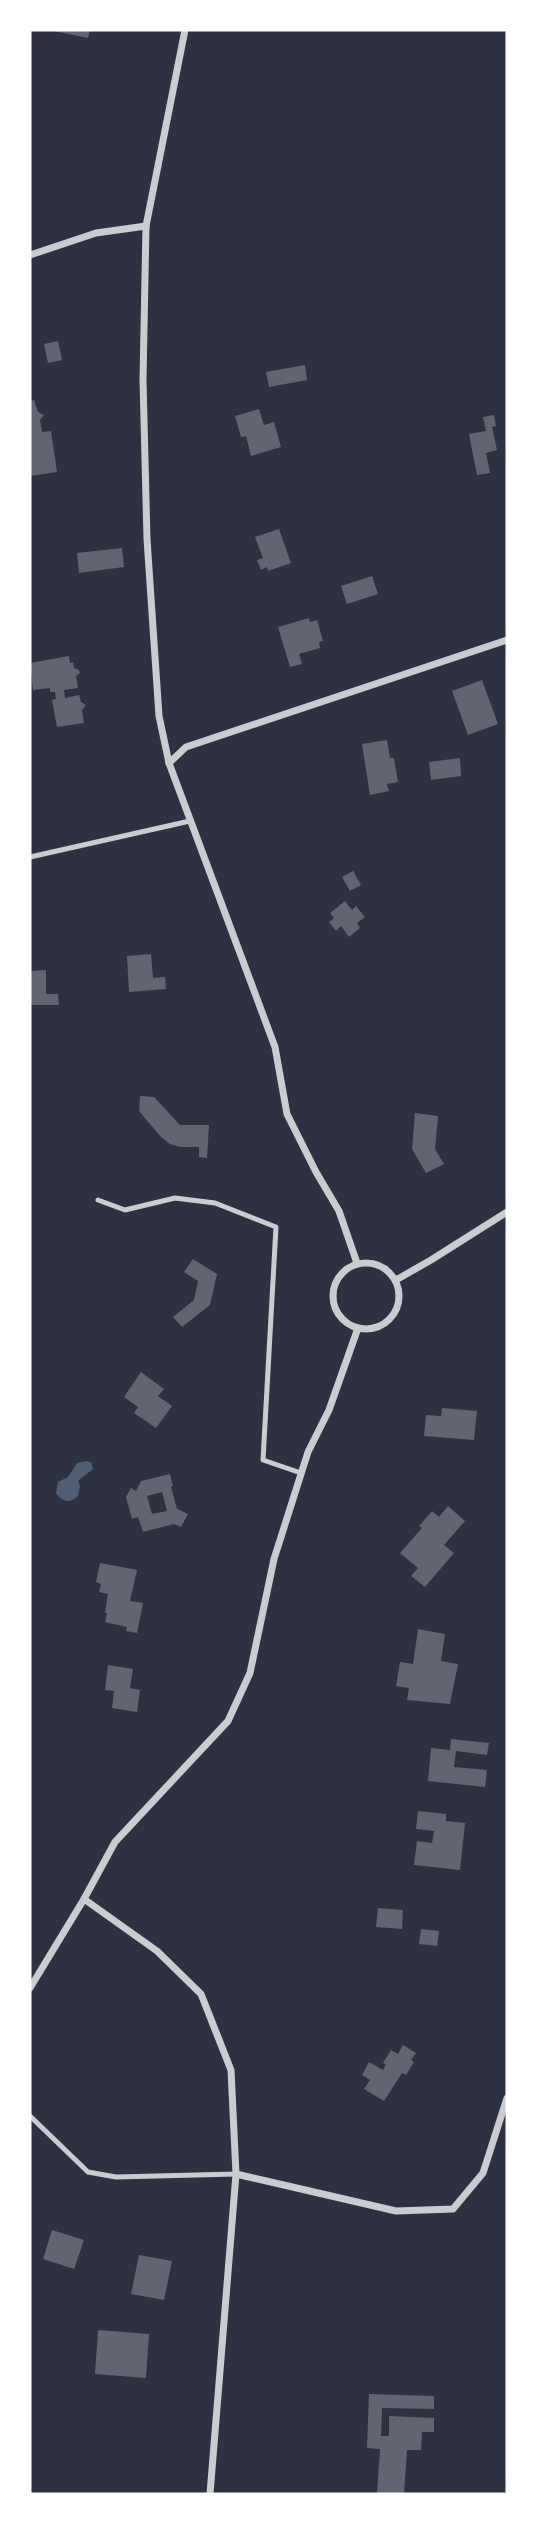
<svg xmlns="http://www.w3.org/2000/svg" width="537" height="2524" viewBox="0 0 537 2524" font-family="'Titillium Web',sans-serif">
	<style>
		.water { fill: #4f5d75 }
		.building { fill: #626471; fill-rule: evenodd }
		.lines { fill: none; stroke-linecap: round; stroke-linejoin: round }
		.service { stroke: #caccd0; stroke-width: 5 }
		.minor { stroke: #caccd0; stroke-width: 7 }
	</style>
	<rect width="100%" height="100%" fill="#2d3142"/>
	<path class="water" d="M86,1461L91,1462L93,1469L78,1481L80,1486L78,1496C70,1504 62,1502 56,1493L58,1482L68,1477L77,1463Z"/>
	<g class="building">
		<path d="M49,30H90L88,38Z"/>
		<path d="M58,341L62,360L48,363L44,344Z"/>
		<path d="M305,365L307,380L269,387L266,372Z"/>
		<path d="M34,400L38,412L44,415L40,420L42,432L51,431L57,472L30,476V401Z"/>
		<path d="M259,409L264,425L274,422L281,447L251,456L246,436L241,437L235,416Z"/>
		<path d="M494,415L496,426L492,427L497,450L486,453L490,473L477,475L469,434L486,431L483,417Z"/>
		<path d="M279,529L291,563L268,571L267,567L261,570L257,560L263,558L255,537Z"/>
		<path d="M122,548L124,567L79,573L77,553Z"/>
		<path d="M372,576L378,594L347,604L341,586Z"/>
		<path d="M309,618L310,622L317,620L323,641L319,642L320,648L299,654L302,664L290,667L278,627Z"/>
		<path d="M69,656L70,663L73,662L74,668L79,670L80,673L76,676L78,688L64,690L65,698L79,695L81,702L86,705L82,710L84,723L57,727L52,700L56,699L55,692H50V688L33,690L30,663Z"/>
		<path d="M482,680L498,724L468,735L452,691Z"/>
		<path d="M387,740L390,758H394L398,782L387,784L389,791L370,795L362,744Z"/>
		<path d="M460,758L461,776L431,780L429,762Z"/>
		<path d="M353,871L361,885L350,891L342,877Z"/>
		<path d="M345,901L352,910L356,906L365,917L357,923L360,928L349,937L341,926L336,931L329,922L334,918L330,913Z"/>
		<path d="M151,954L153,978L165,977L166,989L129,992L127,956Z"/>
		<path d="M46,970V994H58L59,1005H30V971Z"/>
		<path d="M140,1096L154,1097L180,1125H209L207,1158L199,1157V1147H180L170,1144L161,1137L139,1111Z"/>
		<path d="M415,1113L438,1116L435,1149L444,1164L426,1173L412,1149Z"/>
		<path d="M193,1259L217,1274L210,1305L182,1327L173,1317L194,1300L198,1281L184,1272Z"/>
		<path d="M141,1372L164,1389L158,1396L172,1406L156,1428L134,1413L138,1407L124,1397Z"/>
		<path d="M442,1408L477,1411L474,1440L424,1436L426,1415L441,1416Z"/>
		<path d="M170,1474L173,1486L171,1487L177,1509L188,1514L181,1527L174,1524L143,1532L138,1517L132,1519L126,1497L131,1488L136,1491L141,1481ZM162,1492L167,1511L152,1514L147,1496Z"/>
		<path d="M448,1506L465,1521L444,1545L454,1553L425,1587L411,1576L418,1568L400,1553L422,1528L419,1526L432,1511L439,1517Z"/>
		<path d="M100,1563L137,1570L130,1601L143,1603L137,1633L126,1631L127,1627L105,1622L107,1613H105L108,1594L99,1592L101,1584L96,1582Z"/>
		<path d="M418,1629L445,1634L441,1661L458,1664L450,1704L407,1700L409,1688L396,1686L400,1662L413,1664Z"/>
		<path d="M108,1665L133,1669L130,1688L140,1690L137,1712L112,1708L114,1691L105,1690Z"/>
		<path d="M451,1739L489,1743L487,1755L456,1751L454,1767L487,1770L485,1787L428,1781L431,1748L450,1750Z"/>
		<path d="M418,1811L446,1814V1821L465,1823L460,1870L414,1865L417,1841L432,1843L434,1831L416,1829Z"/>
		<path d="M378,1908L403,1910L402,1929L376,1927Z"/>
		<path d="M421,1929L439,1931L437,1946L419,1944Z"/>
		<path d="M403,2045L416,2053L411,2060L414,2062L406,2075L402,2073L384,2101L364,2089L370,2080L362,2075L369,2062L383,2070L386,2065L383,2063L391,2050L398,2054Z"/>
		<path d="M52,2230L84,2240L74,2269L43,2259Z"/>
		<path d="M139,2255L172,2261L164,2300L131,2294Z"/>
		<path d="M98,2330L149,2334L146,2378L95,2374Z"/>
		<path d="M369,2394L434,2396V2409L382,2408L381,2436H389V2416L434,2418V2432H422L421,2450H407L404,2494H377L380,2449L367,2448Z"/>
	</g>
	<g class="lines">
		<g class="service">
			<path d="M30,857L190,821"/>
			<path d="M98,1200L125,1210L175,1198L215,1203L276,1227L263,1460L301,1473"/>
			<path d="M30,2116L88,2172L116,2177L236,2174"/>
		</g>
		<g class="minor">
			<path d="M185,30L146,226L143,380L147,539L159,716L169,763L275,1047L287,1114L316,1172L339,1211L357,1263"/>
			<path d="M30,255L96,233L146,226"/>
			<path d="M169,763L186,747L507,640"/>
			<circle cx="366" cy="1296" r="33"/>
			<path d="M396,1280L431,1260L507,1212"/>
			<path d="M84,1899L157,1951L201,1994L231,2070L236,2174L210,2494"/>
			<path d="M30,1988L84,1899L115,1842L228,1721L250,1673L274,1559L308,1452L329,1410L358,1328"/>
			<path d="M236,2174L396,2211L453,2209L483,2173L507,2098"/>
		</g>
	</g>
	<rect width="537" height="2524" fill="none" stroke="#ffffff" stroke-width="63"/>
</svg>
